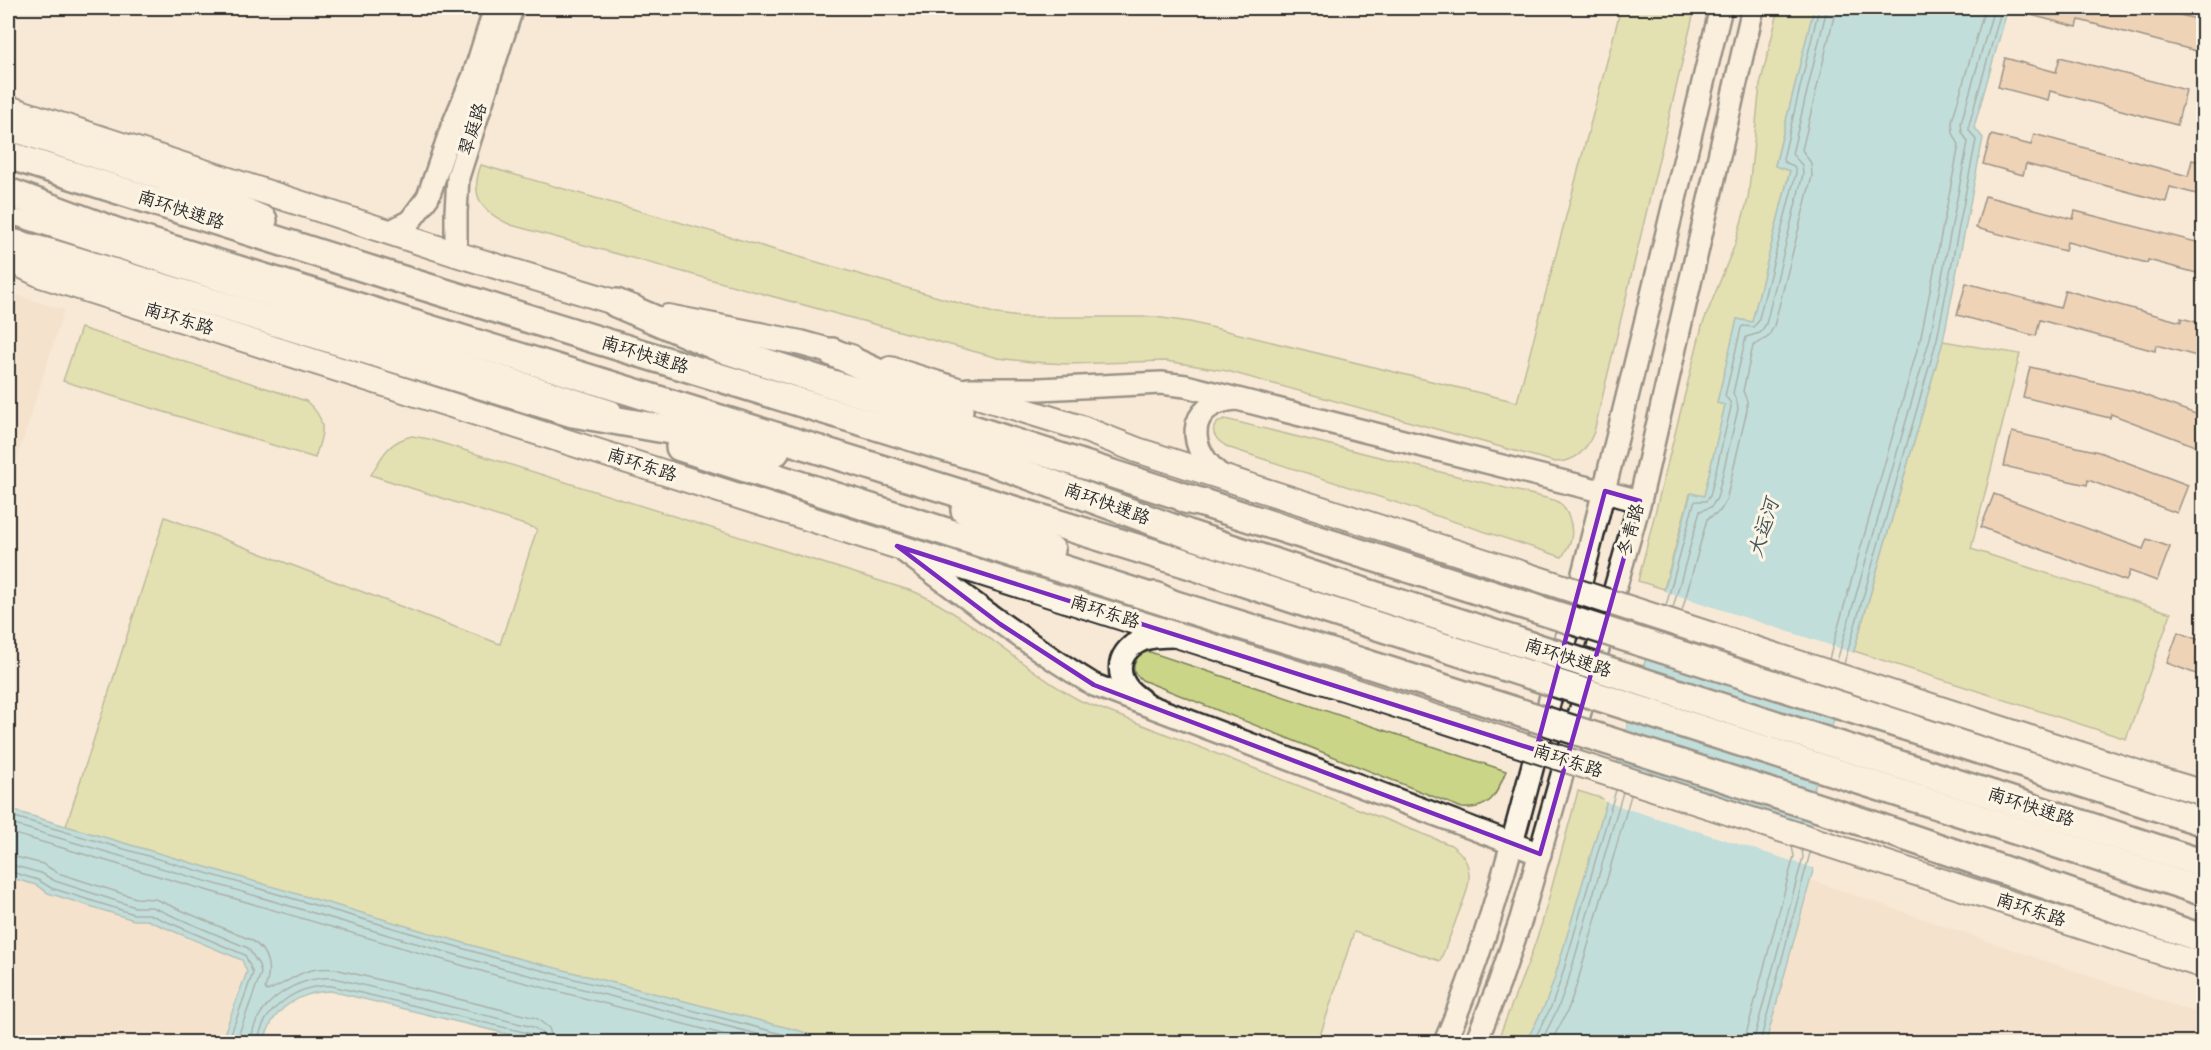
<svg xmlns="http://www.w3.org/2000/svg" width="2211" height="1050" viewBox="0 0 2211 1050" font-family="'Architects Daughter','LXGW WenKai TC',sans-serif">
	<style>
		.built { fill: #f1dac1 }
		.green { fill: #cad588; stroke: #7a805a; stroke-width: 1.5 }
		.water { fill: #82d1e0; stroke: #5f8f98; stroke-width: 1.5 }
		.pier { fill: #f7e9d5 }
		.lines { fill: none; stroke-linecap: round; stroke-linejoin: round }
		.shore { stroke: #4e6d73; stroke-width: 1.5 }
		.building { fill: #e3b893; stroke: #2b2b2b; stroke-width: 1.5 }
		.street-casing { stroke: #2b2b2b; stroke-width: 20 }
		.secondary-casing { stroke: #2b2b2b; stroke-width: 26 }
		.primary-casing { stroke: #2b2b2b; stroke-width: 28 }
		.highway-casing { stroke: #2b2b2b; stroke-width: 32 }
		.street { stroke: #fcf5e5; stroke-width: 15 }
		.secondary { stroke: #fcf5e5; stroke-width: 21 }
		.primary { stroke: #fcf5e5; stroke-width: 24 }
		.highway { stroke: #fcf5e5; stroke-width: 27 }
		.primary-bridge-casing { stroke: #2b2b2b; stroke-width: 28; stroke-linecap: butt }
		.highway-bridge-casing { stroke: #2b2b2b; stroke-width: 32; stroke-linecap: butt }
		.primary-bridge { stroke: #fcf5e5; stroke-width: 24 }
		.highway-bridge { stroke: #fcf5e5; stroke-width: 27 }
		.marked { fill: none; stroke: #7b2cbf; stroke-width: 4.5; stroke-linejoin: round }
		.labels { text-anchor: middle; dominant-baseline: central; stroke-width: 6; stroke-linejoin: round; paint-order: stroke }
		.street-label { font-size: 18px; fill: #2b2b2b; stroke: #fcf5e5 }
		.water-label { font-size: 20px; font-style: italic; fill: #415458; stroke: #fcf5e5 }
	</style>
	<rect width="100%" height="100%" fill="#f7e9d5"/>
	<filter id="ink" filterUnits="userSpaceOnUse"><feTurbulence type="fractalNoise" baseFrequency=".0167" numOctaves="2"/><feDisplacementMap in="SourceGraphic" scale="12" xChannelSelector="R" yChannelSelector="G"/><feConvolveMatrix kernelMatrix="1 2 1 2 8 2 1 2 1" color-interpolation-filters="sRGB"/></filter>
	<g filter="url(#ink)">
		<g class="built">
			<path d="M8,292L64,310L8,488Z"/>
			<path d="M8,877L36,885L48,893L134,920H147L242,960L247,972L221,1042H8Z"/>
			<path d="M1811,880L2203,1015V1042H1766Z"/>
		</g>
		<g class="green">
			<path d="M1621,8H1695L1594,432C1586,451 1576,462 1555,462L1227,371L1166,361L1067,364L1031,362L998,358L511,225C482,212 469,197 481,165L997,314L1020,317H1155L1190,322L1517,402Z"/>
			<path d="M1779,8H1814L1775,165L1790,170L1752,322L1737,319L1717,403L1725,405L1704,496L1690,494L1664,589L1638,581L1702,326L1735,244L1748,199L1760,85Z"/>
			<path d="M81,328L306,401C329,421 323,432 315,458L63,381Z"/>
			<path d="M1943,341L2020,354L1971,549L2171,613L2126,739L1854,651Z"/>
			<path d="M1225,419L1554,500C1567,505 1574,525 1571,539C1570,545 1566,551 1562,557L1230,448C1217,442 1203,427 1225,419Z"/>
			<path d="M412,436L429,439L915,592C975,619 1023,670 1081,701L1451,845C1480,865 1468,890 1457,917C1452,932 1446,946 1440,961L1354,932L1318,1042H826L800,1031L501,954L66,826L165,517L500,644L537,529L371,475C382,456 389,441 412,436Z"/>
			<path d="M1147,652H1150L1506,771C1496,795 1491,810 1462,808L1142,680L1134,672V665L1139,654Z"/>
			<path d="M1578,791L1607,800L1555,977L1546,1003L1526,1042H1497L1530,958L1542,923Z"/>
		</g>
		<g class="water">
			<path d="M1814,8H2008L1974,127L1983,138L1943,341L1808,810L1817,856L1766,1042H1526L1546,1003L1555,977L1607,800L1691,493L1704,496L1725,405L1717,403L1737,319L1752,322L1790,171L1775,166Z"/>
			<path d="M8,809L501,954L800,1031L826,1042H540L331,991C310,991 285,1001 273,1020C269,1027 266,1035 263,1042H221L247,972L242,960L147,920H134L48,893L36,885L8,877Z"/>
		</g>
		<g class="pier">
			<path d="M1661,590L1857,654L1845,693L1650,630Z"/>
			<path d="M1614,761L1814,826L1820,856L1817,869L1603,801Z"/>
		</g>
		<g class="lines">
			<g class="shore">
				<path d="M1666,606L1694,503L1696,501H1706L1710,496L1731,407L1730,402L1725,396L1741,328L1743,326L1753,327L1758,322L1796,173L1794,166L1784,162L1783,159L1819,8"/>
				<path d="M1673,608L1700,511L1711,507L1717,498L1738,409L1737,402L1733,393L1746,337L1760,333L1766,324L1803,174L1802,165L1792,154L1827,8"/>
				<path d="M1682,611L1707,519L1720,511L1726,501L1747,410V401L1743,391L1753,346L1768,337L1774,326L1812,176L1811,163L1802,150L1836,8"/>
				<path d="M1829,659L1921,336L1959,145L1953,133L1952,121L1985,8"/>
				<path d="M1837,661L1930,338L1968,142L1962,132L1961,123L1994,8"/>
				<path d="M1844,664L1937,339L1976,140L1969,130V125L2002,8"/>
				<path d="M8,815L499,959L812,1042"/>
				<path d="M8,823L497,967L788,1042"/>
				<path d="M8,832L495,975L753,1042"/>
				<path d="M8,855L43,864L58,873L136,898L155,899L251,940C269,951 272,970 265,988L267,991C295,980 301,966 335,969L536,1018L549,1028L553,1042"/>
				<path d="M8,864L41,873L55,881L135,907H152L248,948L259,965L261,973L236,1042"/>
				<path d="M8,871L38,880L51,888L134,914H149L245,955L253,973L228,1042"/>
				<path d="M251,1042C253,1003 298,975 334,978L533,1027L542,1033L544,1042"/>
				<path d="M258,1042C262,1008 299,984 332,986L532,1034L536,1038V1042"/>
				<path d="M1533,1042L1552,1005L1561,979L1616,790"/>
				<path d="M1541,1042L1558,1008L1568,981L1623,792"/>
				<path d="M1551,1042L1567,1012L1577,984L1631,795"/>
				<path d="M1744,1042L1794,856L1792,847"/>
				<path d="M1753,1042L1803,857L1802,850"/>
				<path d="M1760,1042L1810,853"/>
			</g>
		</g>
		<g class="building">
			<path d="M2019,8H2153L2204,21V53L2079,20L2077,27L2019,12Z"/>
			<path d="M2060,57L2186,90L2177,125L2050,91L2048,100L1998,87L2005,58L2056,72Z"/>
			<path d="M2034,134L2188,176L2192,160L2204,163V196L2170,187L2166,202L2026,164L2023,175L1983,164L1991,135L2031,145Z"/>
			<path d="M1985,196L2073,219L2075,211L2204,244V275L2148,260L2147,263L2067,242L2065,251L1976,228Z"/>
			<path d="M1966,283L2060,308L2065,290L2181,322V318L2204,324V358L2156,345L2155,351L2040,320L2036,336L1957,315Z"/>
			<path d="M2030,367L2133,391L2204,417V433L2198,447L2111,414L2110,418L2023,397Z"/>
			<path d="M2012,432L2099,452L2188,485L2177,513L2088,480L2087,485L2004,466Z"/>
			<path d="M1994,494L2143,549L2147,539L2170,547L2157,581L2130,571L2126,581L1981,527Z"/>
			<path d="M2178,632L2204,642V677L2167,663Z"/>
		</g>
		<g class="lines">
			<g class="street-casing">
				<path id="street" d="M8,215L613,409"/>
			</g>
			<g class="secondary-casing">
				<g id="secondary">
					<path d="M389,232L410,221L428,197L452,127L474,75L495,8"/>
					<path d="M456,254V212L458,177L512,8"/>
					<path d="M968,389H1040L1161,383L1186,386L1640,501"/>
					<path d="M1223,477C1186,451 1184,403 1236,399"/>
					<path d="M905,552C967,598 1028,645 1094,685L1540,854"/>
					<path d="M1140,699C1115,683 1112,654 1142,640C1152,636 1163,636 1175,636"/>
					<path d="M1445,1042C1495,925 1523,800 1556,677C1615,455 1667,231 1721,8"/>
					<path d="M1476,1042L1499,984L1521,919L1640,501L1753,8"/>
				</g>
			</g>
			<g class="primary-casing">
				<g id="primary">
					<path d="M8,108L456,254L634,308"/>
					<path d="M8,259L41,275L1353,691"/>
					<path d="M668,317L801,343L851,357"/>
					<path d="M890,369L1081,428L1137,450L1347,517"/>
					<path d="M2160,780L2204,793"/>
					<path d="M2114,937L2204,966"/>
				</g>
			</g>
			<g class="highway-casing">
				<g id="highway">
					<path d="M8,126L163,176L263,220"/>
					<path d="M8,155L390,276L990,461L1191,535L1330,581"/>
					<path d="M8,192L116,232L1188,564L1321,608"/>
					<path d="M8,242L50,253L573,413L693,434L775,452"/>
					<path d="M616,303L723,349L1203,503"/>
					<path d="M832,352L959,410"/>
					<path d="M680,447L1172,604"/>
					<path d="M1185,499L1203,503L1338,546"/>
					<path d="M965,510L1051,550"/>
					<path d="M1155,596L1172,604L1361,662"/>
					<path d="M1905,726L2204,822"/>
					<path d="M1993,795L2204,864"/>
					<path d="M1984,820L2204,892"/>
					<path d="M1872,825L2204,939"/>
				</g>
			</g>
			<use href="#street" class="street"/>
			<use href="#secondary" class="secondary"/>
			<use href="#primary" class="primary"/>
			<use href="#highway" class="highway"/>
			<g class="primary-bridge-casing">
				<g id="primary-bridge">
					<path d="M1347,517L2160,780"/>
					<path d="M1353,691L2114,937"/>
				</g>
			</g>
			<g class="highway-bridge-casing">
				<g id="highway-bridge">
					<path d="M1338,546L1905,726"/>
					<path d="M1330,581L1993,795"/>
					<path d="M1321,608L1984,820"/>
					<path d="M1361,662L1872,825"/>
				</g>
			</g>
			<use href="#primary-bridge" class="primary-bridge"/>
			<use href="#highway-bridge" class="highway-bridge"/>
		</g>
	</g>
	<path d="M0 0H2211V1050H0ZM1605,491L1640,501L1540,854L1094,685L1000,624L897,546L1536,750Z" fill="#f7e9d5" fill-opacity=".55" fill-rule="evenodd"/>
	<path class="marked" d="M1605,491L1640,501L1540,854L1094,685L1000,624L897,546L1536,750Z"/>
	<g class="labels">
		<g class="street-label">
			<text transform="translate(473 129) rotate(-72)">翠庭路</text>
			<text transform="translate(181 210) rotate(18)">南环快速路</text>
			<text transform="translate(179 319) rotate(17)">南环东路</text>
			<text transform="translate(645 355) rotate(17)">南环快速路</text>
			<text transform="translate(642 465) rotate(18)">南环东路</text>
			<text transform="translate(1107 504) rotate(20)">南环快速路</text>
			<text transform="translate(1631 530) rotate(-74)">冬青路</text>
			<text transform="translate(1105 612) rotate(18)">南环东路</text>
			<text transform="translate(1568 658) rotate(18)">南环快速路</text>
			<text transform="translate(1568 761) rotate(18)">南环东路</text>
			<text transform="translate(2031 807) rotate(18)">南环快速路</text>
			<text transform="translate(2031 910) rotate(18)">南环东路</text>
		</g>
		<g class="water-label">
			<text transform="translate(1764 528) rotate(-73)">大运河</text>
		</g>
	</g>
	<rect width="2211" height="1050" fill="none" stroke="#fcf5e5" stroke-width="30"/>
	<rect x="15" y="15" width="2181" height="1020" fill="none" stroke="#2b2b2b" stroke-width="2" filter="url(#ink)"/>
</svg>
